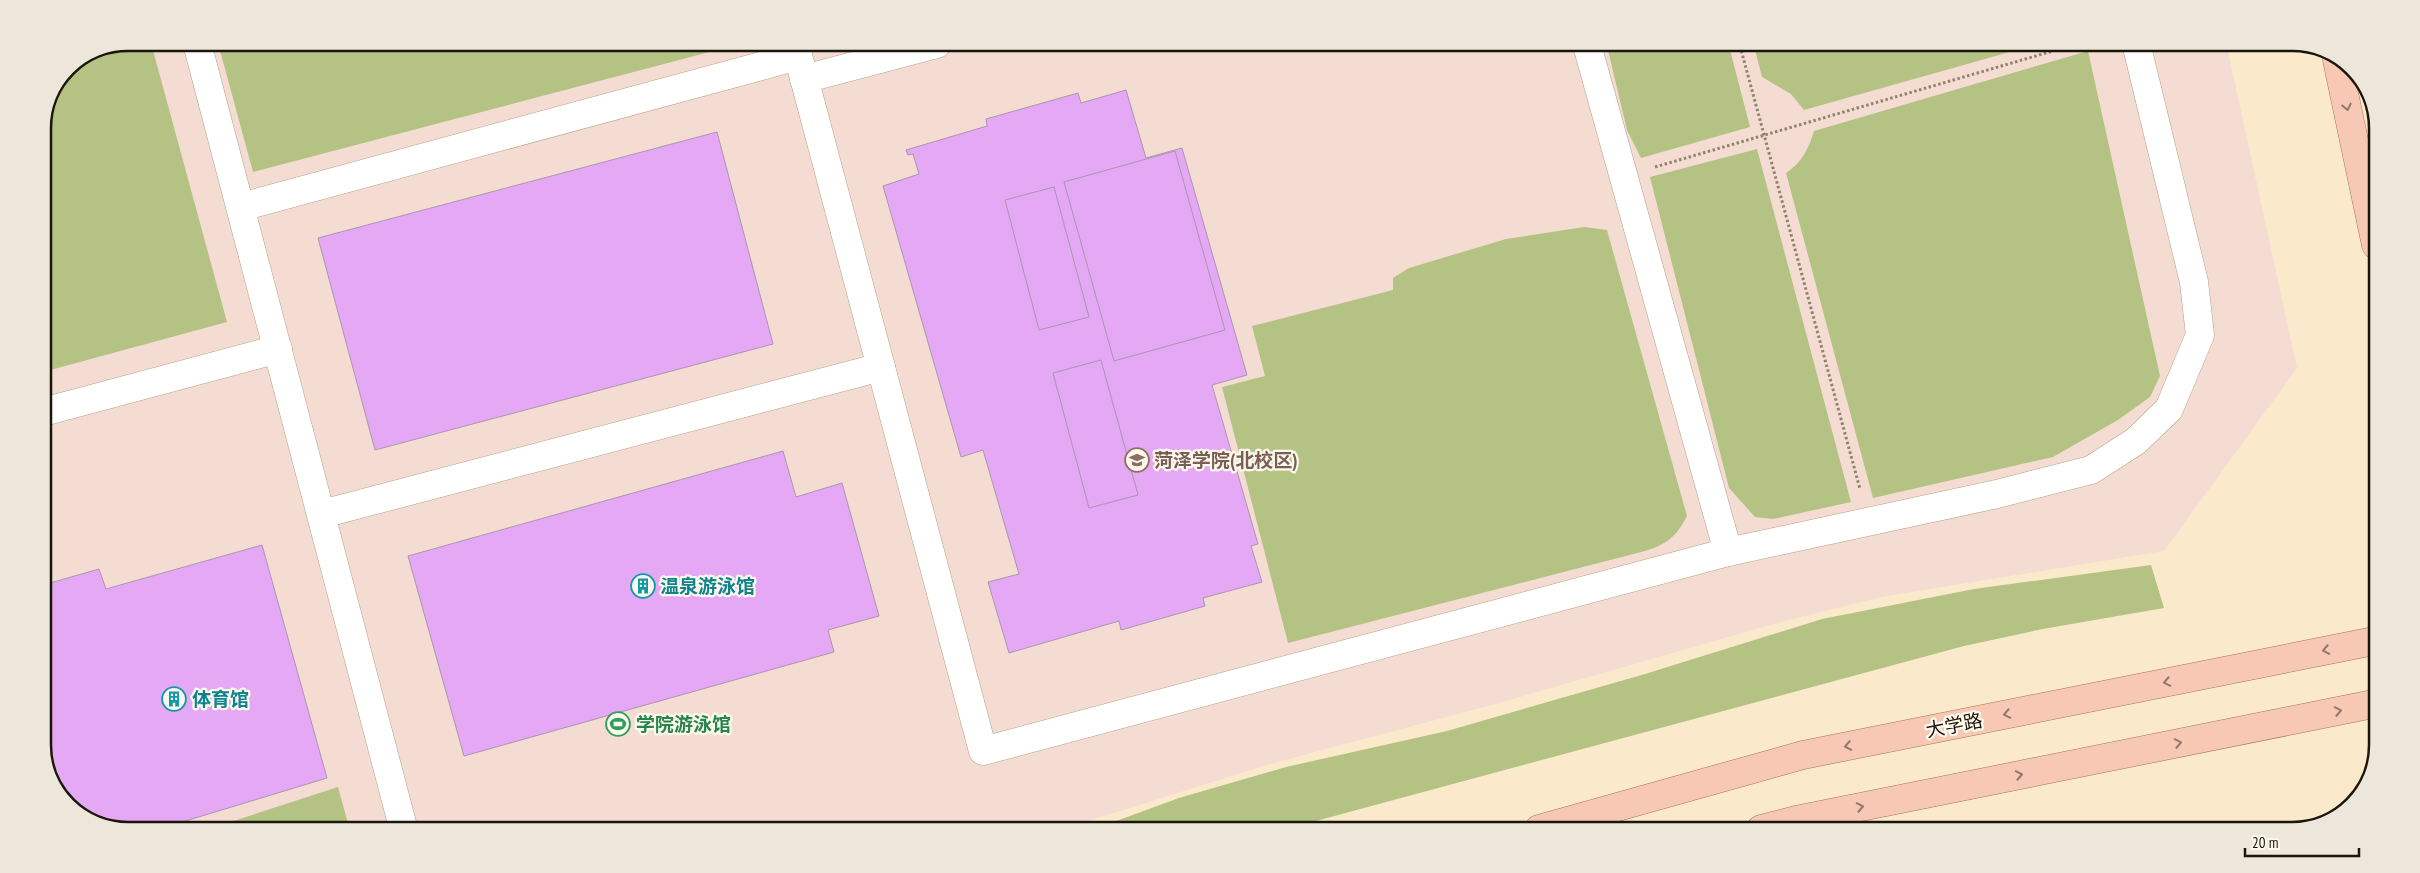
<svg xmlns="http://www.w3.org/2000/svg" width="2420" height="873" viewBox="0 0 2420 873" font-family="'PT Sans Narrow','Noto Sans SC',sans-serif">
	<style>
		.education { fill: #f4dcd2 }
		.green { fill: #b4c384 }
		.building { fill: #e4a8f5; stroke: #aa96af }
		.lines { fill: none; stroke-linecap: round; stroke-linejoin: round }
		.minor-casing { stroke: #b4a387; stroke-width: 29 }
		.major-casing { stroke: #a67257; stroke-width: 29 }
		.path { stroke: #8f836f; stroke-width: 3; stroke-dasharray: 2.5 2.5; stroke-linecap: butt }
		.minor { stroke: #fff; stroke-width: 28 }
		.major { stroke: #f7c8b3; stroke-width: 28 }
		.oneway { stroke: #947767 }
		.labels { text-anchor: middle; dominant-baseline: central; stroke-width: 4.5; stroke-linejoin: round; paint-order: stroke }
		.education-label { font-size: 19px; font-weight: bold; fill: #785e54; stroke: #fff8ec; text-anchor: start }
		.culture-label { font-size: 19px; font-weight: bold; fill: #0d838f; stroke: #fff8ec; text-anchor: start }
		.leisure-label { font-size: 19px; font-weight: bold; fill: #27864d; stroke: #fff8ec; text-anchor: start }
		.street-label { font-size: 19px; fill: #1b150b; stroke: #fff8ec }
		.rim { fill: none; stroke: #1b150b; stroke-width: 2.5 }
	</style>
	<rect width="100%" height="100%" fill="#fbe9cc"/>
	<path class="education" d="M128,43L2227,47L2297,368L2164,551L1881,597L1773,624L1499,703L1270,764L1066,828L101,826L60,797L43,751V123L68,67L96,49Z"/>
	<g class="green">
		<path d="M128,43H151L227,322L43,372V123L68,67L96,49Z"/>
		<path d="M218,43L740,44L253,172Z"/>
		<path d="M1607,46H1729L1750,127L1641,158L1627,130Z"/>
		<path d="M1754,46H2031L1804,110L1791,94L1762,77Z"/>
		<path d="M2088,51L2160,376L2150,397L2118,420L2053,457L1873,498L1786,173C1802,162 1808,150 1814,131Z"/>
		<path d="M1757,149L1851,502L1773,519L1755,517L1729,488L1650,177Z"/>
		<path d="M1584,227L1607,230L1687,516C1677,536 1666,545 1645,551L1288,643L1222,387L1265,376L1252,326L1393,290V278L1409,268L1506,239Z"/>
		<path d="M2151,565L2164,608L2043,629L1964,646L1290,828H1097L1179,798L1286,767L1447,731L1645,674L1822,619L1974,589Z"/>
		<path d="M338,787L349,827L218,826Z"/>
	</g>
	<g class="building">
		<path d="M1126,90L1146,158L1182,148L1247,375L1212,385L1258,544L1251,546L1262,582L1203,598L1205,606L1121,630L1119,621L1009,653L988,582L1019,574L983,450L961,457L883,186L919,174L913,154L908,155L906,150L987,126L986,119L1078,93L1081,103Z"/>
		<path d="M717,132L773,344L375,450L318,238Z"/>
		<path d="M1175,151L1225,330L1114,361L1064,182Z"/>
		<path d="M1054,187L1089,317L1039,330L1005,200Z"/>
		<path d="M1101,360L1138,495L1089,508L1053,373Z"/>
		<path d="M783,451L796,497L842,483L879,616L828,630L834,652L464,756L408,556Z"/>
		<path d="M262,545L327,778L169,826H101L60,797L43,751V585L99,569L106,589Z"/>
	</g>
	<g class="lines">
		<g class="minor-casing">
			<g id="minor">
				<path d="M197,43L403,827"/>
				<path d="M795,44L983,751L1728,552L1997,494L2091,470L2136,441L2169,409L2200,335L2194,282L2137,47"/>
				<path d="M1587,45L1728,552"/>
				<path d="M804,79L937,44"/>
				<path d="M241,207L798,56"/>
				<path d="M43,412L278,349"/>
				<path d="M322,514L881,367"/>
			</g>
		</g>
		<g class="major-casing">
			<g id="major">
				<path d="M2337,60L2376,245"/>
				<path d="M1539,829L1803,755L2374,641"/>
				<path d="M1761,829L1796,820L2373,704"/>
			</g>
		</g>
		<g class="path">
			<path d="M1740,46L1860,489"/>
			<path d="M1655,167L2070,46"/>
		</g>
		<use href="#minor" class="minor"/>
		<use href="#major" class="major"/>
	</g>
	<defs><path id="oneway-chevron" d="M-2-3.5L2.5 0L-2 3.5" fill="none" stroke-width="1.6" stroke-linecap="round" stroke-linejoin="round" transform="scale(1.25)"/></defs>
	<g class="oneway">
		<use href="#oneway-chevron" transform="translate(2347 107) rotate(78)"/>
		<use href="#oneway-chevron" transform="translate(2326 650) rotate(169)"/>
		<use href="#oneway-chevron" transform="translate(2167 682) rotate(169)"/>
		<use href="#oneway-chevron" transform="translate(2338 711) rotate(-11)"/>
		<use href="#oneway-chevron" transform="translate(2007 714) rotate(169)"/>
		<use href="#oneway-chevron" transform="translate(2178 743) rotate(-11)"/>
		<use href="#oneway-chevron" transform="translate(1848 746) rotate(169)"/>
		<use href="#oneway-chevron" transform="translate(2019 775) rotate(-11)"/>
		<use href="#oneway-chevron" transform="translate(1860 807) rotate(-11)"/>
	</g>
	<defs>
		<g id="university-ring" transform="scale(1.25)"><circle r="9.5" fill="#fff8ec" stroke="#8d6e63" stroke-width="1.5"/><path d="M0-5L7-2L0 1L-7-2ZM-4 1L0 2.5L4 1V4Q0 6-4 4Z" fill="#8d6e63"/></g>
		<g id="building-ring" transform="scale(1.25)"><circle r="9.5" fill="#fff8ec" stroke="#0f9aa8" stroke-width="1.5"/><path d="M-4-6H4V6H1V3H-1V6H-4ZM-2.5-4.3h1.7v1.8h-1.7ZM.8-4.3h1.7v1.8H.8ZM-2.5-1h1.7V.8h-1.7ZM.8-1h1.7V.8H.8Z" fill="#0f9aa8"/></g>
		<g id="stadium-ring" transform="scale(1.25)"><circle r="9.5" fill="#fff8ec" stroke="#2e9e5b" stroke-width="1.5"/><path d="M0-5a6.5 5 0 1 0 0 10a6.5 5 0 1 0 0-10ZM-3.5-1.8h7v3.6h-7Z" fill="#2e9e5b"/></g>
	</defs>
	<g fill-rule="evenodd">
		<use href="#university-ring" x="1137" y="460"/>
		<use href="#building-ring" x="643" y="586"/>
		<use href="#building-ring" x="174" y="699"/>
		<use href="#stadium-ring" x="618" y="724"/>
	</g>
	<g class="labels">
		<g class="education-label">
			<text x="1154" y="460">菏泽学院(北校区)</text>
		</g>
		<g class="culture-label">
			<text x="660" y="586">温泉游泳馆</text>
			<text x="192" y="699">体育馆</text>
		</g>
		<g class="leisure-label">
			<text x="636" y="724">学院游泳馆</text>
		</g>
		<g class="street-label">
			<text transform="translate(1954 725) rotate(-11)">大学路</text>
		</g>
	</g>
	<path d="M0 0H2420V873H0ZM128 51H2292A77 77 0 0 1 2369 128V745A77 77 0 0 1 2292 822H128A77 77 0 0 1 51 745V128A77 77 0 0 1 128 51Z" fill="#ede6da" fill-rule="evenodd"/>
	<path class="rim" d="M128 51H2292A77 77 0 0 1 2369 128V745A77 77 0 0 1 2292 822H128A77 77 0 0 1 51 745V128A77 77 0 0 1 128 51Z"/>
	<path d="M2245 848v8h114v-8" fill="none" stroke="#1b150b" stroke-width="2.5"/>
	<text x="2252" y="848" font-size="15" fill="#1b150b" stroke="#fff8ec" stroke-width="4" paint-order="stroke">20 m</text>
</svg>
